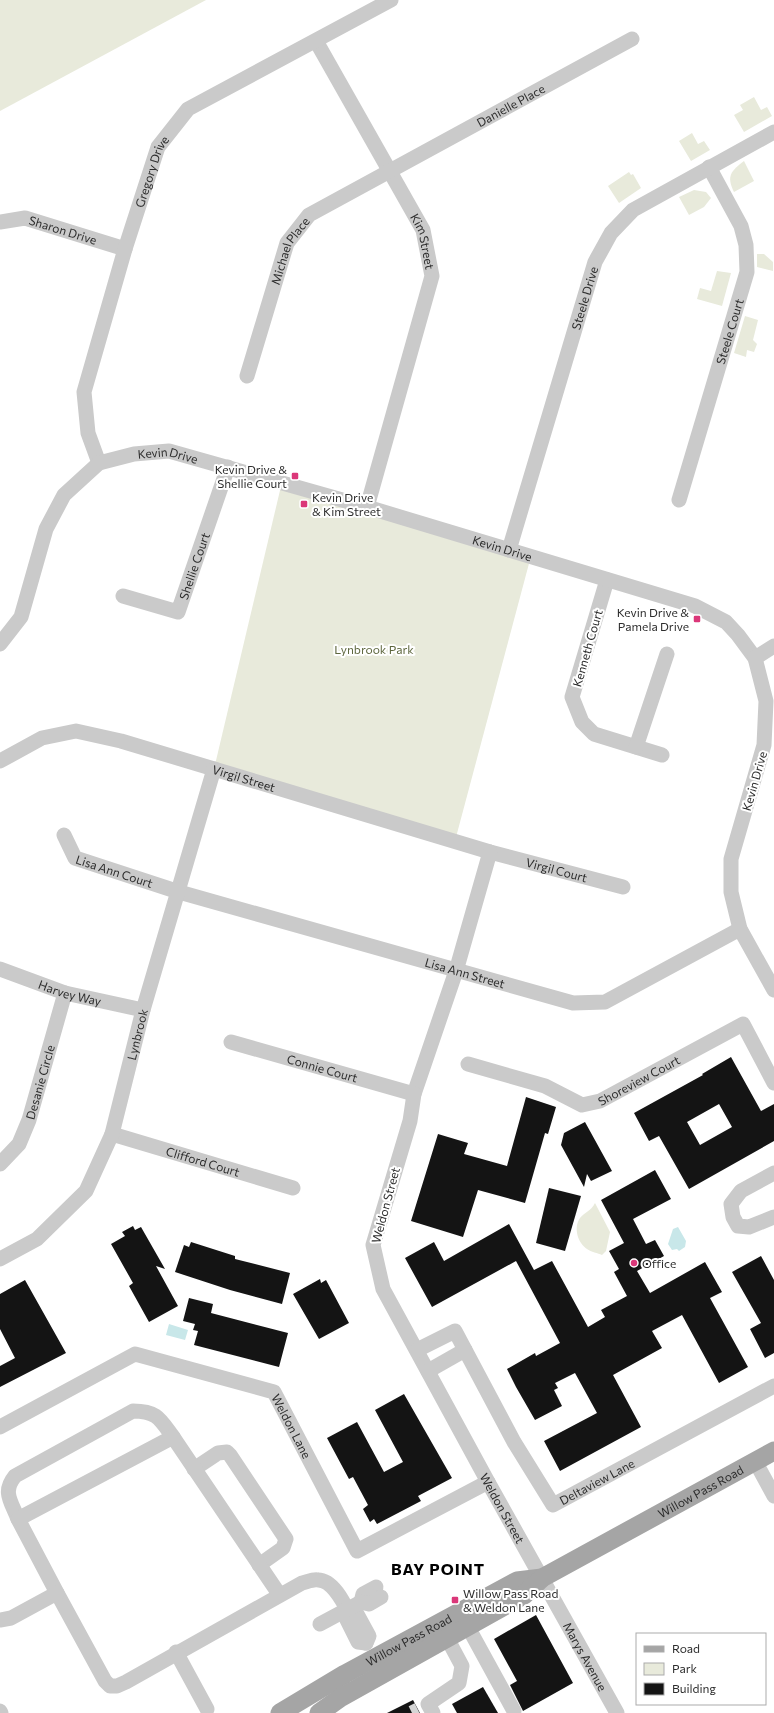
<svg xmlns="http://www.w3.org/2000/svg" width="774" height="1713" viewBox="0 0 774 1713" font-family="Commissioner,sans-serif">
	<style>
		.green { fill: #e8eadb }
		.water { fill: #c8e7e9 }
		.building { fill: #141414; fill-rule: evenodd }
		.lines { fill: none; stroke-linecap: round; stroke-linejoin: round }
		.minor-tunnel { stroke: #d5d5d5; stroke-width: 15; stroke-dasharray: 15 8; stroke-linecap: butt }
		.minor { stroke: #cacaca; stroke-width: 15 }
		.major { stroke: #a5a5a5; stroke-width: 19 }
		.poi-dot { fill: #db3779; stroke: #fff; stroke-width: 1.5 }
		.labels { text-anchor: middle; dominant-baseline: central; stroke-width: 4; stroke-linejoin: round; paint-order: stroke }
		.street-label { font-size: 12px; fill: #2d2d2d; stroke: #fff }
		.poi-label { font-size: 12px; fill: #2d2d2d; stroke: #fff; text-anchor: start }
		.park-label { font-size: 12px; fill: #5d663d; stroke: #fff }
		.district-label { font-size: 16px; font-weight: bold; letter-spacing: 1px; fill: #000; stroke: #fff }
	</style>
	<rect width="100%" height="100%" fill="#fff"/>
	<g class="green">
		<path d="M0,0H206L0,111Z"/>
		<path d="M754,97L761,110L767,107L772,116L744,132L734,115L743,110L740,105Z"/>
		<path d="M692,133L698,144L704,141L710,150L691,161L679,141Z"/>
		<path d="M744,161L754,181L734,192C726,176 731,171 744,161Z"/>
		<path d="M629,172L631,175L633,174L641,188L619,203L608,186Z"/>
		<path d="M694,190L706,192L711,198L704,207L689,215L679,197Z"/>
		<path d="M757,254H764L773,262V271L757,267Z"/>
		<path d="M717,271L731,273L722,306L697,299L700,288L711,291Z"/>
		<path d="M745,316L758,320L753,340L757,344L754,352L747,350L746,357L734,353Z"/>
		<path d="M282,482L531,556L455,841L214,769Z"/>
		<path d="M595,1203L610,1232L606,1251L602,1255C598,1253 591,1252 587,1249C578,1243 573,1228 580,1218C585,1212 591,1211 595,1203Z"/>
	</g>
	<g class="water">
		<path d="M678,1227L686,1241L685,1247L679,1251L677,1249L672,1250L668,1244L673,1229Z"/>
		<path d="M169,1324L188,1330L185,1340L166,1335Z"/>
	</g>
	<g class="building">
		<path d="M731,1057L761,1111L774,1104V1141L689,1189L659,1136L649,1141L634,1113L703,1075L702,1074ZM719,1104L732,1127L700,1145L687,1122Z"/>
		<path d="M526,1097L556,1107L548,1134L545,1133L525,1203L478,1190L463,1237L411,1221L438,1134L468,1143L464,1154L507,1166Z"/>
		<path d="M585,1122L612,1171L591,1181L587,1174L584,1187L561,1145L564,1133Z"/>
		<path d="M655,1170L671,1199L633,1219L646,1244L655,1240L664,1256L637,1271L650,1293L705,1262L722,1292L710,1298L748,1367L719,1383L682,1315L652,1331L662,1348L613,1375L641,1427L560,1471L544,1441L597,1413L575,1373L555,1383L558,1388L554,1390L562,1406L535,1420L516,1387L507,1369L535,1353L536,1356L560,1343L516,1261L432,1307L405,1258L434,1242L444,1261L509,1224L534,1270L552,1261L588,1327L605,1317L601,1310L627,1296L614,1272L619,1269L609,1251L624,1243L601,1200Z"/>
		<path d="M549,1188L581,1196L565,1251L536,1243Z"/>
		<path d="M133,1226L135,1230L141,1227L165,1269L156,1266L178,1306L149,1322L129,1286L133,1283L111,1244L125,1236L122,1232Z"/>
		<path d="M191,1242L235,1256V1259L290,1273L282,1304L230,1290L175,1272L184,1245L189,1247Z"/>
		<path d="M761,1256L774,1280V1353L765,1358L750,1329L761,1323L732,1272Z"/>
		<path d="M320,1279L321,1283L326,1280L349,1323L319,1339L293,1294Z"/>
		<path d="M25,1280L66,1353L0,1387V1366L15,1358L0,1329V1294Z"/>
		<path d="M189,1298L213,1304L211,1313L288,1333L279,1367L194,1345L198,1331L193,1330L195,1324L183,1321Z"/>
		<path d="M404,1394L452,1478L418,1496L421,1501L377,1524L374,1519L370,1522L363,1509L368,1505L353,1477L349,1479L327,1438L357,1422L384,1472L403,1462L375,1410Z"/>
		<path d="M536,1615L573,1683L523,1711L510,1685L517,1681L494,1639Z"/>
		<path d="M483,1687L498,1713H457L452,1704Z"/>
		<path d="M413,1700L420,1713H387Z"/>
	</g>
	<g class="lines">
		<path class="minor-tunnel" d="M412,1713L418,1710"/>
		<g class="minor">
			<path id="s1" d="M316,41L423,230L432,276L367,507"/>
			<path id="s2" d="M0,222L25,218L125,249"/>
			<path id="s3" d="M247,376L287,243L309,215L632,39"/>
			<path id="s4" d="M99,463L88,433L84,392L125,249L158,147L188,109L391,0"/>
			<path id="s5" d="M679,500L747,272L746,245L741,226L709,167"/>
			<path id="s6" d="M509,550L595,262L611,233L633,210L774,132"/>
			<path d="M607,580L572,697L582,722L594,734L662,755"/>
			<path id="s7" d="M123,596L178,612L228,467"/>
			<path id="s8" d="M0,644L21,617L46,529L64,495L99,463L134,454L169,451L367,507L695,606L726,622L738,635L755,658L766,701L764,745L731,859V892L740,929L774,990"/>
			<path d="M755,658L774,646"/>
			<path d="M636,747L667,654"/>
			<path id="s9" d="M0,761L42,738L76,731L121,741L490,852L623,887"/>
			<path id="s10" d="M64,835L75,858L179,892L573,1003L605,1002L740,929"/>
			<path id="s11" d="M490,852L456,971L414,1094L410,1121L373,1245L383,1289L488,1482L617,1713"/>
			<path id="s12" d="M0,969L65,993L143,1010"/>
			<path id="s13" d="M231,1042L414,1094"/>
			<path id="s14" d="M468,1064L545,1086L582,1105L600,1101L743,1024L774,1083"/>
			<path id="s15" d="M112,1134L293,1188"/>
			<path id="s16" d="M0,1164L19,1144L29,1120L65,993"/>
			<path d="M774,1173L741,1191L731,1204L733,1217L738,1226L749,1227L774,1217"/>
			<path id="s17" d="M0,1259L37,1239L86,1191L112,1134L143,1010L214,769"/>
			<path id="s18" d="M417,1350L455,1331L514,1442L553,1505L774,1386"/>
			<path d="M428,1371L465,1350"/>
			<path id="s19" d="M0,1427L135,1354L274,1392L357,1551L488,1482"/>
			<path d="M755,1461L774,1496"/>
			<path d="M194,1469L218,1453L227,1452L230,1455L286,1539L283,1548L259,1565"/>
			<path d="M18,1519C11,1501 2,1492 15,1476L133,1411C157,1411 160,1419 173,1437"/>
			<path d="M279,1594L173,1437L18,1519L57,1593L105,1681L110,1686H117L126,1682L302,1583C307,1582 313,1579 318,1580C333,1580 344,1603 350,1615"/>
			<path d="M361,1602L363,1594L376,1587"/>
			<path d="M350,1615L357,1614L369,1636L366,1643"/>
			<path d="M350,1615L347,1620L358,1642L366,1643"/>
			<path d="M0,1620L11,1618L57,1593"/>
			<path d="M320,1624L361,1602L369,1604L381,1597"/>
			<path d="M468,1627L514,1711"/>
			<path d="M176,1652L207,1709"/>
			<path d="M0,1711L1,1713"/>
			<path d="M433,1713L428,1704L459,1683L462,1666L447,1638"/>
		</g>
		<g class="major">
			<path id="s20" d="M280,1713L345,1674L517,1581L542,1578"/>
			<path id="s21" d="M319,1713L340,1698L524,1595L542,1578L774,1451"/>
		</g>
	</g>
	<g class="poi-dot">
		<rect x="291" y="472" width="8" height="8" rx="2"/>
		<rect x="300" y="500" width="8" height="8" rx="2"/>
		<rect x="693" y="615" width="8" height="8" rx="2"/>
		<circle cx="634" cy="1263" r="4"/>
		<rect x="451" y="1596" width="8" height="8" rx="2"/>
	</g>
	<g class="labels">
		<g class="street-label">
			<text stroke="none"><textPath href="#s3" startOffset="404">Danielle Place</textPath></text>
			<text stroke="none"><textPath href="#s4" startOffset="304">Gregory Drive</textPath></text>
			<text stroke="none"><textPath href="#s2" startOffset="65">Sharon Drive</textPath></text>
			<text stroke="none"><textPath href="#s1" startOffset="228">Kim Street</textPath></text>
			<text stroke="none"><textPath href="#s3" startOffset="133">Michael Place</textPath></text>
			<text stroke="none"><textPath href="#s6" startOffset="263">Steele Drive</textPath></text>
			<text stroke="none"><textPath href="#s5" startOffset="176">Steele Court</textPath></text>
			<text stroke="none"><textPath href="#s8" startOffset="282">Kevin Drive</textPath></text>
			<text stroke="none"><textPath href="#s8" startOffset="630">Kevin Drive</textPath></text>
			<text stroke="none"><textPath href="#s7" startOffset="106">Shellie Court</textPath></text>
			<text transform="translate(587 648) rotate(-74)">Kenneth Court</text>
			<text stroke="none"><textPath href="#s9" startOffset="257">Virgil Street</textPath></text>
			<text transform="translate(754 781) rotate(-74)">Kevin Drive</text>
			<text stroke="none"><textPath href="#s10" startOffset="67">Lisa Ann Court</textPath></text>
			<text stroke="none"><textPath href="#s9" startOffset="583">Virgil Court</textPath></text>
			<text stroke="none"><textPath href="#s10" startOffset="432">Lisa Ann Street</textPath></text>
			<text stroke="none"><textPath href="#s12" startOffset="74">Harvey Way</textPath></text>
			<text stroke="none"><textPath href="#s17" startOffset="276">Lynbrook</textPath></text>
			<text stroke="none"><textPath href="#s13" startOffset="95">Connie Court</textPath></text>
			<text stroke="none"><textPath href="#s14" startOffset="184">Shoreview Court</textPath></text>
			<text stroke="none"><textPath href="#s16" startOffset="93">Desanie Circle</textPath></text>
			<text stroke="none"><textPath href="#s15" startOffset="95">Clifford Court</textPath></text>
			<text transform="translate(385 1205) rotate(-75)">Weldon Street</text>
			<text stroke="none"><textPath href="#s19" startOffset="336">Weldon Lane</textPath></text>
			<text stroke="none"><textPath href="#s18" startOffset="292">Deltaview Lane</textPath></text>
			<text stroke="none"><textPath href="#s21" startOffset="442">Willow Pass Road</textPath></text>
			<text stroke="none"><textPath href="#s11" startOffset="705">Weldon Street</textPath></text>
			<text stroke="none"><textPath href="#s20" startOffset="148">Willow Pass Road</textPath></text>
			<text stroke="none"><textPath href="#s11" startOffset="875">Marys Avenue</textPath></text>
		</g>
		<g class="poi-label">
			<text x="287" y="469" text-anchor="end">Kevin Drive &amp;<tspan x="287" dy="14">Shellie Court</tspan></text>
			<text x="312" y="497">Kevin Drive<tspan x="312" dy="14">&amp; Kim Street</tspan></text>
			<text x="689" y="612" text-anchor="end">Kevin Drive &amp;<tspan x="689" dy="14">Pamela Drive</tspan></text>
			<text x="642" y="1263">Office</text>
			<text x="463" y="1593">Willow Pass Road<tspan x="463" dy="14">&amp; Weldon Lane</tspan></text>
		</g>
		<g class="park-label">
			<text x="374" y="649">Lynbrook Park</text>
		</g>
		<g class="district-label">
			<text x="438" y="1568">BAY POINT</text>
		</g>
	</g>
	<rect x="636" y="1633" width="130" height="72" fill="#ffffff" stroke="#ababab"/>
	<rect x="644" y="1646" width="20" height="6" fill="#a5a5a5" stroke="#ababab"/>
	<text x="672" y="1653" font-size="12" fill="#2d2d2d">Road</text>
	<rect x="644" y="1663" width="20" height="12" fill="#e8eadb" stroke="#ababab"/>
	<text x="672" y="1673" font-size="12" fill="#2d2d2d">Park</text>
	<rect x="644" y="1683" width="20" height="12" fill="#141414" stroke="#ababab"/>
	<text x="672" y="1693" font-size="12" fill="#2d2d2d">Building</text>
</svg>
